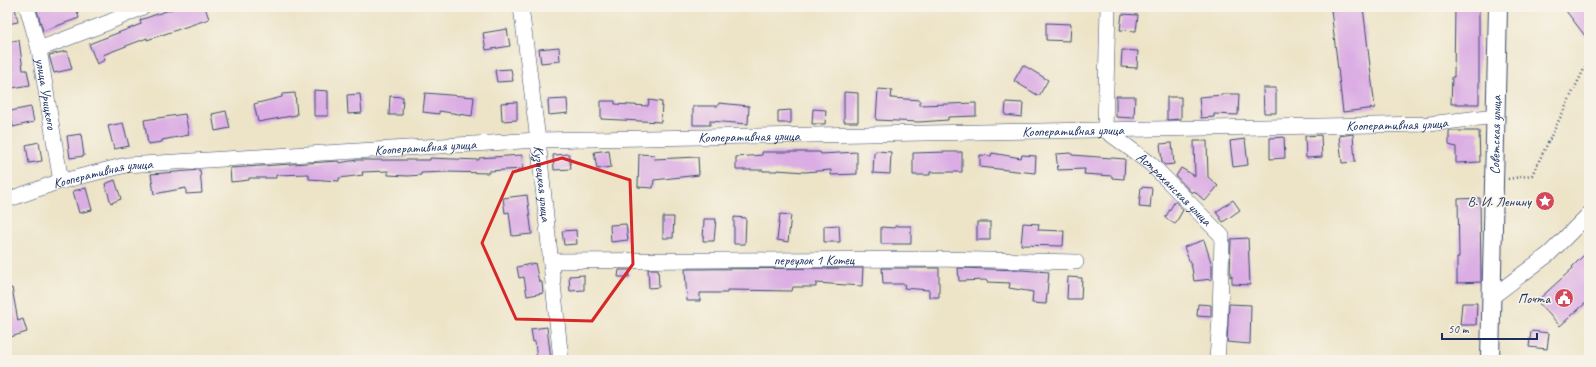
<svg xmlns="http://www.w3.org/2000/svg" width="1596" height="367" viewBox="0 0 1596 367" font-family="Caveat,sans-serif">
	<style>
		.building { fill: #dbade4 }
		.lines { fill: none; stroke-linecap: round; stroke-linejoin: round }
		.minor-casing { stroke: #3a4a6e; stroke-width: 16 }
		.tertiary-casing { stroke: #3a4a6e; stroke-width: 20 }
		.path { stroke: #3a4a6e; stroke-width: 2.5; stroke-dasharray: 1 3; stroke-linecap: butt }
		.minor { stroke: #fff; stroke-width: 15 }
		.tertiary { stroke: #fff; stroke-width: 18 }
		.marked { fill: none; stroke: #d62828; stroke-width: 3; stroke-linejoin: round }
		.labels { text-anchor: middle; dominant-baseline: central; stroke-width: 3.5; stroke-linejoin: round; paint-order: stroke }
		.street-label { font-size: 14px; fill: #1b2f5e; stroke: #f7f3e8 }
		.poi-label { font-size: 14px; fill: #1b2f5e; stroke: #f7f3e8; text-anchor: end }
	</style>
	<rect width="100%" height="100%" fill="#f7f3e8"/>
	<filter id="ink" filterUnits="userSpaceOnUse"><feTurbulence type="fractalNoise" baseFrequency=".025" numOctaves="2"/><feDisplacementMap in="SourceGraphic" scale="8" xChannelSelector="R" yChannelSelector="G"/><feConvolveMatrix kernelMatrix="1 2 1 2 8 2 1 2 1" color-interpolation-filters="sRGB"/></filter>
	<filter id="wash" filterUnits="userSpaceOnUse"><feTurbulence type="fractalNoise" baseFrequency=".012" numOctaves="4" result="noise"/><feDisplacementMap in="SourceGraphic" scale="16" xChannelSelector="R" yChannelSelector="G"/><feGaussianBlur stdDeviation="0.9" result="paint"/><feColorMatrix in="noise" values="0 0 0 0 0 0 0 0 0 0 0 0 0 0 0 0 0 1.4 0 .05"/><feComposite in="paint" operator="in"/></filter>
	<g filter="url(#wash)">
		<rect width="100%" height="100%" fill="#ede4c8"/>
		<g id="blocks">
			<g class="building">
				<path d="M7,7H15L18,22L7,24Z"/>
				<path d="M36,7H76L79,18L43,31Z"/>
				<path d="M178,7H205L209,19L147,40V38L103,55L105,60L97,64L89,44L141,24L140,20Z"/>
				<path d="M1363,7L1375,108L1343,112L1331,10Z"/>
				<path d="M1455,7H1479V104H1451L1452,77H1454Z"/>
				<path d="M1563,7H1589V41Z"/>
				<path d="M1122,14L1138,15L1136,31L1120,30Z"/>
				<path d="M1046,23L1071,24L1070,41L1046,40Z"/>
				<path d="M507,29L510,46L486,50L483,33Z"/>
				<path d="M19,40L23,70H27L30,85L12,88L7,61V42Z"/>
				<path d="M559,47L560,61L541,63L539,49Z"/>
				<path d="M1122,50L1138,51L1137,68L1121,67Z"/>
				<path d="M67,51L72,69L54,73L49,55Z"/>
				<path d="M1023,65L1048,80L1039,96L1014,81Z"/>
				<path d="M511,69L513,81L497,82L495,70Z"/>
				<path d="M1263,88H1276V113H1264Z"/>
				<path d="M878,89L892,90L891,98L920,100V105L976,103V116L948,117V120L919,122L876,120Z"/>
				<path d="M314,90L328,91V116H314Z"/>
				<path d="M844,92L858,93V122H844Z"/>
				<path d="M295,93L297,115L258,122L254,104L282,97V94Z"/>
				<path d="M425,93L474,97L472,116L439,111V114L423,112Z"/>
				<path d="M360,94L362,113L348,114L347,95Z"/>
				<path d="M1223,94H1239L1238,115L1214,114V117L1201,118L1199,97L1223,95Z"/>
				<path d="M390,96L403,97L402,115H389Z"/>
				<path d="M1116,96H1135L1134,118L1116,117Z"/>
				<path d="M1167,97H1181V119L1167,120Z"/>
				<path d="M567,99L568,113L549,115L548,100Z"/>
				<path d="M649,100L662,102L661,122L601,119V101H615V104L648,106Z"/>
				<path d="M517,102V120L502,121L501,103Z"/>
				<path d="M1006,102L1023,103L1022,117L1005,115Z"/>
				<path d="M719,103L749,106L748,124L710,121V125H693V106H718Z"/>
				<path d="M31,107L34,122L13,127L10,111Z"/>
				<path d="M813,109L826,110L825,124H812Z"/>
				<path d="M791,110V123H778V111Z"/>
				<path d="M226,111L230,128L215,131L212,114Z"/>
				<path d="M185,114L189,135L162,140V142L148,144L144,120Z"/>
				<path d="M123,123L129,146L114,149L108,126Z"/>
				<path d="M1449,131H1479L1480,162L1456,163V147L1449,145Z"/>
				<path d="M81,134L84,156L70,158L67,136Z"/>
				<path d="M1353,134L1355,162L1342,163L1339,136Z"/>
				<path d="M1321,135L1322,157L1306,158L1305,136Z"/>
				<path d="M1284,137L1285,158L1270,159V138Z"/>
				<path d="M1245,139L1248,165L1233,167L1230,141Z"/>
				<path d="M1194,141H1207L1208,177L1218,186L1205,201L1194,191L1192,193L1176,176L1181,168L1195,176Z"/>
				<path d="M39,142L42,161L29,163L26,145Z"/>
				<path d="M1172,143L1174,164L1165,165L1162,162L1160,144Z"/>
				<path d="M609,150L611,167L597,169L594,152Z"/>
				<path d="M876,151L891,152L890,174L873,173L874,153Z"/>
				<path d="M762,152H820L821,154L857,152V174L831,175V170L805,172L777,170V171H763V170H736V157L762,155Z"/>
				<path d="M946,152H962V172H930V175H913V153Z"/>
				<path d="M992,153L1021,158L1022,155L1036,156L1035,173L980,167V155L991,156Z"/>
				<path d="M1071,153L1072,155L1125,159L1124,179L1112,178V176L1084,174L1085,169L1058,170L1056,154Z"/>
				<path d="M569,154L571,169L554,170L553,155Z"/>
				<path d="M639,154L655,155L654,159L698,157L699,175L654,180L653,188L638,187Z"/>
				<path d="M522,155L523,169L489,171V173L446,172L421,173V175L408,176L388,175V171L362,172L363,175L339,178V181L309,179V174L276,175V178H249V180L231,182L230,168L339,161V163L356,160H430V158L479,160V158Z"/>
				<path d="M200,170L202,193L186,194V188L154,194L151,174Z"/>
				<path d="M115,180L121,199L111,203L105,184Z"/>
				<path d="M1141,187L1152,188L1150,208L1139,207Z"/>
				<path d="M86,188L92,210L79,213L73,191Z"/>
				<path d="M527,195L532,234L512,236L509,212L505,213L503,198Z"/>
				<path d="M1480,198L1481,282L1457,283V258L1459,257L1458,199Z"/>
				<path d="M1233,200L1240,210L1223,222L1216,212Z"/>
				<path d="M1175,201L1183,210L1175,224L1165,218Z"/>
				<path d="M780,214L791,215L788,242L777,240Z"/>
				<path d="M663,217H674L673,238H663Z"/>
				<path d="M734,217L746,218L745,244H734Z"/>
				<path d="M704,219H716L714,241H703Z"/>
				<rect x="977" y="222" width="13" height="18"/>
				<path d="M1023,223L1039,224L1038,230L1064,231L1063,246L1021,245Z"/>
				<path d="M626,224L628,240L611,242L610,225Z"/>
				<path d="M839,225L840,242H824V226Z"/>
				<path d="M895,226H911V244H881V227L895,228Z"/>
				<path d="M576,230L577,244L564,245L562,231Z"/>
				<path d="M1248,238L1250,285L1232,284V276L1230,277L1231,239Z"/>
				<path d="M1204,240L1212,265V279L1194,281L1192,268L1184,247Z"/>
				<path d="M1589,250V300L1560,326L1537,301L1573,268L1572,267Z"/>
				<path d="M535,263L539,282H542L543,293L527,296L524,277L519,278L517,267Z"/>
				<path d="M863,268L862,286L816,283V287H793L792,291L727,290V293H700V301H687L685,269Z"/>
				<path d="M882,268H939V297H929V290L904,288L905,284H883Z"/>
				<path d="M958,268L1021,270L1049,272L1046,304L1032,303L1033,292L1009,288L1010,283L987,282V280L959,281Z"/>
				<path d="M648,269H658L659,287L649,288Z"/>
				<path d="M619,270H630L629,277H618Z"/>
				<path d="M584,275V290L570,291L569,276Z"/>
				<path d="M1068,277L1082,278L1081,299H1067Z"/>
				<path d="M12,288L18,321L23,319L27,332L7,338V289Z"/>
				<path d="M1462,303H1477L1476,325H1460Z"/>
				<path d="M1198,304L1211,305V317L1197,316Z"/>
				<path d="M1229,304L1251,305L1250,344L1227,342Z"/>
				<path d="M547,327L551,360H537L535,341L533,342L531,329Z"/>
				<path d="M1531,331L1549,333L1547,349L1529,347Z"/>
			</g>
		</g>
	</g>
	<g filter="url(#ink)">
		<use href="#blocks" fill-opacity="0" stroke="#3a4a6e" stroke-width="1"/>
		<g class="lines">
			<g class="minor-casing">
				<g id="minor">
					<path id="s1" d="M27,7L39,49L61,182"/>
					<path id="s2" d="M521,7L538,140L561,360"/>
					<path id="s3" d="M1108,7L1105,130L1151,164L1222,236L1220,318L1217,360"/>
					<path d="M39,49L107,23L143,7"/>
					<path id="s4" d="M7,200L55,183L126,165L538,140L1429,124L1496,116"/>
					<path id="s5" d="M551,261L936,259L1076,262"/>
					<path d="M1492,297L1549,254L1589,214"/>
				</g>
			</g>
			<g class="tertiary-casing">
				<g id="tertiary">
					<path id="s6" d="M1490,360L1498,7"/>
				</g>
			</g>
			<path class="path" d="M1508,179L1532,175L1589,59"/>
			<use href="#minor" class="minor"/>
			<use href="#tertiary" class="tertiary"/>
		</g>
	</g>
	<path class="marked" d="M562,158L630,180L633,264L592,321L516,319L482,243L513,172Z"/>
	<defs>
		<g id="sight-disc" transform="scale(1)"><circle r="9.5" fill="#d1495b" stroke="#f7f3e8"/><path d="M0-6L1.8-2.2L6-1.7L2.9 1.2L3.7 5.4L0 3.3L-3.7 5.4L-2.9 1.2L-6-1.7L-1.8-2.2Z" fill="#fff"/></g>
		<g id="civic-disc" transform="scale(1)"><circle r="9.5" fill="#d1495b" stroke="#f7f3e8"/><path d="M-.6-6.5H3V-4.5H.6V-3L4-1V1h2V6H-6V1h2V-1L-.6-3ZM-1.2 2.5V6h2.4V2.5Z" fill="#fff"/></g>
	</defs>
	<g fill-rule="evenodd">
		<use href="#sight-disc" x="1545" y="201"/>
		<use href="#civic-disc" x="1564" y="298"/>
	</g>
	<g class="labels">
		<g class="street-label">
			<text stroke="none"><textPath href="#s1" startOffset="89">улица Урицкого</textPath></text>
			<text stroke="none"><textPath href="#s4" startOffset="1396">Кооперативная улица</textPath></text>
			<text stroke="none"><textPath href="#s4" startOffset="1072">Кооперативная улица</textPath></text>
			<text stroke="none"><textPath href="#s4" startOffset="748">Кооперативная улица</textPath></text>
			<text stroke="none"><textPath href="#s6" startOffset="225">Советская улица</textPath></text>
			<text stroke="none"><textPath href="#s4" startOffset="424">Кооперативная улица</textPath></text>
			<text stroke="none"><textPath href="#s4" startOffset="100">Кооперативная улица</textPath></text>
			<text stroke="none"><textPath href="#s2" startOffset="178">Кузнецкая улица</textPath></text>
			<text stroke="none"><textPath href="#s3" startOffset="214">Астраханская улица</textPath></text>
			<text stroke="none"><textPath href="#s5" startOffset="263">переулок 1 Котец</textPath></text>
		</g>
		<g class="poi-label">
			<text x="1531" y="201">В. И. Ленину</text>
			<text x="1550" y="298">Почта</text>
		</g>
	</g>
	<rect width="1596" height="367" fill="none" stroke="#f7f3e8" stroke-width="24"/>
	<path d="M1442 333v6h95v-6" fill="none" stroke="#1b2f5e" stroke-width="2"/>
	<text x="1448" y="333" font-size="12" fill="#1b2f5e" stroke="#f7f3e8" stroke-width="3" paint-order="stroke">50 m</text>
</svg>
